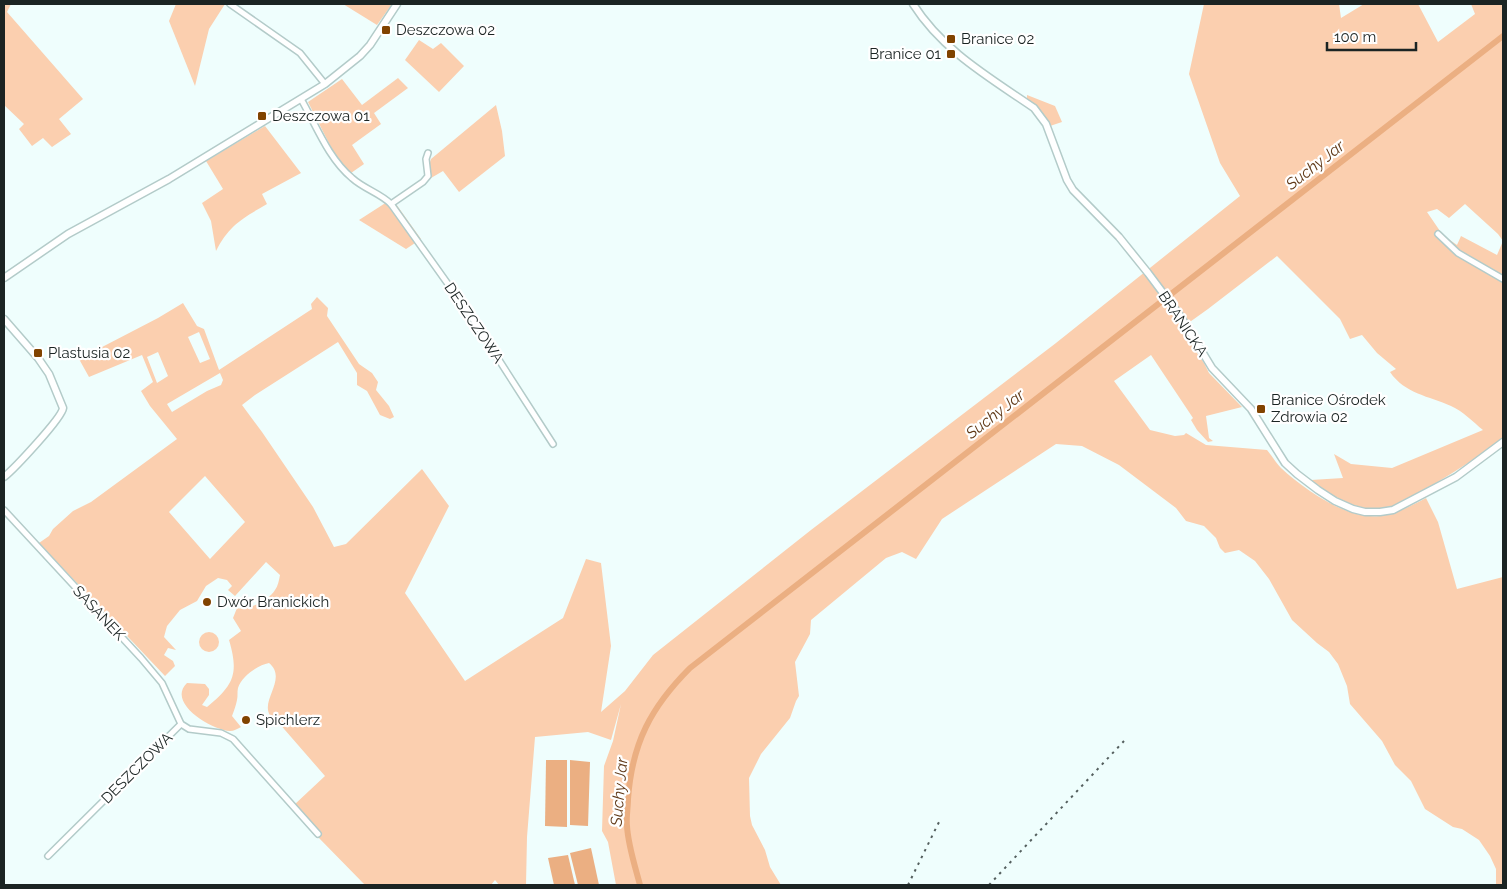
<svg xmlns="http://www.w3.org/2000/svg" width="1507" height="889" viewBox="0 0 1507 889" font-family="Raleway,sans-serif">
	<style>
		.green { fill: #fbcfaf; fill-rule: evenodd }
		.water { fill: #ebaf82 }
		.lines { fill: none; stroke-linecap: round; stroke-linejoin: round }
		.canal { stroke: #ebaf82; stroke-width: 6 }
		.minor-casing { stroke: #b3cbc9; stroke-width: 8 }
		.tertiary-casing { stroke: #b3cbc9; stroke-width: 9 }
		.minor { stroke: #fff; stroke-width: 5 }
		.tertiary { stroke: #fff; stroke-width: 6 }
		.rail { stroke: #545f5e; stroke-width: 2; stroke-dasharray: 2.5 5; stroke-linecap: butt }
		.poi-dot { fill: #814300; stroke: #fff; stroke-width: 2 }
		.labels { text-anchor: middle; dominant-baseline: central; stroke-width: 4.5; stroke-linejoin: round; paint-order: stroke }
		.poi-label { font-size: 15px; fill: #1b2423; stroke: #fff; text-anchor: start }
		.street-label { font-size: 15px; fill: #1b2423; stroke: #fff }
		.water-label { font-size: 16px; font-style: italic; fill: #603917; stroke: #fff }
	</style>
	<rect width="100%" height="100%" fill="#effefd"/>
	<g class="green">
		<path d="M4,4H11L7,12L83,99L59,119L71,134L52,147L43,138L32,146L19,129L24,124L4,105Z"/>
		<path d="M176,4H225L209,29L195,86L169,21Z"/>
		<path d="M343,4H392L377,25Z"/>
		<path d="M1204,4H1339L1341,18L1364,4H1418L1438,42L1475,14L1471,4H1503V277L1454,249L1444,236L1457,245L1461,236L1497,255L1503,241L1498,234L1465,204L1449,218L1437,209L1427,212L1440,231L1436,233L1456,254L1503,281V439C1481,455 1459,469 1436,483C1422,492 1408,503 1392,508C1362,515 1333,497 1311,480L1343,478L1334,454L1351,464L1392,468L1483,430C1473,422 1463,411 1451,406C1429,396 1405,394 1390,372L1396,369L1377,353L1362,335L1350,339L1340,319L1277,256L1208,309L1180,329L1204,363L1209,373L1242,407L1206,416L1209,438L1213,441L1208,442L1197,430L1191,420L1193,418L1151,355L1114,381L1150,430L1175,436L1184,435L1186,433L1206,445L1267,450C1272,456 1276,463 1281,468C1305,490 1346,519 1379,516C1396,514 1411,506 1426,498L1438,522L1457,589L1503,577V885H1496V869L1490,856L1479,840L1462,829L1453,827L1425,809L1411,781L1395,765L1382,741L1350,704L1347,686L1338,664L1329,652L1317,643L1292,620L1269,579L1255,561L1239,550L1225,553L1220,548L1216,538L1204,526L1186,521L1176,508L1119,465L1082,446L1056,444L942,519L916,559L902,552L886,558L811,620L810,634L795,662L799,696L796,701L790,718L761,754L749,778L750,816L752,825L765,850L770,867L781,885H616L608,842L602,831L604,766L613,741L621,704L611,740L588,732L535,737L527,837L526,885H499L495,880L491,885H365L317,836L320,832L294,805L325,776L278,722C250,707 291,681 269,663C258,665 242,676 238,688C237,692 238,696 237,700C236,705 234,711 232,716L241,727C237,729 234,731 230,731C212,730 166,703 187,683L205,684L209,689V695L202,705L207,707C234,685 239,674 229,640L241,631L233,618L237,608C248,611 269,600 275,590C278,586 279,580 280,575L266,562L235,596L228,590L232,586L227,580L218,578L206,586L197,601L180,610L167,626L164,637L176,650L168,648L164,655L173,661L175,666L165,676L39,543L49,536L53,529L73,511L91,502L177,439L150,406L141,391L153,382L142,355L89,377L79,359L158,318L183,303L197,326L204,329L219,370L312,309L311,304L317,297L328,308L327,316L359,364L372,373L378,382L376,390L389,406L394,417L390,419L380,415L367,391L357,385V373L338,342L255,395L242,405L262,432L313,507L334,547L346,544L422,469L449,506L405,593L465,681L563,618L586,559L601,563L611,646L601,712L625,691L653,655L811,530L1056,343L1240,196L1220,163L1189,74ZM199,332L210,359L200,363L188,337ZM158,352L168,376L157,383L147,357ZM220,373L223,380L221,385L207,391L172,412L167,404ZM205,476L245,522L210,559L169,512Z"/>
		<path d="M419,40L433,49L441,43L464,66L439,92L405,60Z"/>
		<path d="M398,78L408,88L374,113L381,124L352,145L364,164L351,173L337,159L308,102L342,79L362,105Z"/>
		<path d="M1027,95L1055,106L1062,122L1050,126L1042,112L1027,101Z"/>
		<path d="M496,105L502,131L505,156L459,192L443,171L431,178L429,165L431,159Z"/>
		<path d="M265,126L301,173L262,194L267,204C243,218 229,225 216,251L211,221L202,203L223,189L206,161Z"/>
		<path d="M387,202L391,207L396,204L421,239L406,249L359,220Z"/>
		<circle cx="209" cy="642" r="10"/>
	</g>
	<g class="water">
		<path d="M546,760H567V827L545,826Z"/>
		<path d="M570,760L590,762L588,826L570,825Z"/>
		<path d="M591,848L599,885H578L570,853Z"/>
		<path d="M568,855L575,885H554L548,858Z"/>
	</g>
	<g class="lines">
		<path class="canal" d="M640,885C635,866 628,845 627,826C626,817 628,807 628,799C632,743 651,707 690,668L1503,36"/>
		<g class="minor-casing">
			<g id="minor">
				<path d="M230,4L300,53L325,84"/>
				<path d="M301,99C316,125 328,158 352,178C364,189 380,193 391,204L470,315L553,444"/>
				<path d="M391,204L423,182L428,176L426,159L428,153"/>
				<path d="M1438,234L1458,253L1503,279"/>
				<path d="M4,510L141,658L162,683L181,724L189,729L221,733L233,739L318,834"/>
				<path d="M48,856L181,724"/>
			</g>
		</g>
		<g class="tertiary-casing">
			<g id="tertiary">
				<path d="M913,4C943,51 989,77 1034,108L1046,124L1067,180L1073,190L1119,237L1148,273L1181,317L1212,368L1251,409L1285,463L1297,474L1318,490L1335,501L1353,509L1365,512H1380L1393,510L1456,477L1503,442"/>
				<path d="M4,278L68,234L169,179L325,84L360,56L370,45L397,4"/>
				<path d="M4,319L38,358L49,374L63,408C62,418 14,469 4,477"/>
			</g>
		</g>
		<use href="#minor" class="minor"/>
		<use href="#tertiary" class="tertiary"/>
		<g class="rail">
			<path d="M908,885L939,822"/>
			<path d="M989,885L1124,741"/>
		</g>
	</g>
	<g class="poi-dot">
		<rect x="381" y="25" width="10" height="10" rx="2.5"/>
		<rect x="946" y="34" width="10" height="10" rx="2.5"/>
		<rect x="946" y="49" width="10" height="10" rx="2.5"/>
		<rect x="257" y="111" width="10" height="10" rx="2.5"/>
		<rect x="33" y="348" width="10" height="10" rx="2.5"/>
		<rect x="1256" y="404" width="10" height="10" rx="2.5"/>
		<circle cx="207" cy="602" r="5"/>
		<circle cx="246" cy="720" r="5"/>
	</g>
	<g class="labels">
		<g class="poi-label">
			<text x="396" y="30">Deszczowa 02</text>
			<text x="961" y="39">Branice 02</text>
			<text x="941" y="54" text-anchor="end">Branice 01</text>
			<text x="272" y="116">Deszczowa 01</text>
			<text x="48" y="353">Plastusia 02</text>
			<text x="1271" y="400">Branice Ośrodek<tspan x="1271" dy="17">Zdrowia 02</tspan></text>
			<text x="217" y="602">Dwór Branickich</text>
			<text x="256" y="720">Spichlerz</text>
		</g>
		<g class="street-label">
			<text transform="translate(474 323) rotate(56)">DESZCZOWA</text>
			<text transform="translate(1183 324) rotate(56)">BRANICKA</text>
			<text transform="translate(99 613) rotate(47)">SASANEK</text>
			<text transform="translate(137 768) rotate(-45)">DESZCZOWA</text>
		</g>
		<g class="water-label">
			<text transform="translate(1315 165) rotate(-38)">Suchy Jar</text>
			<text transform="translate(995 414) rotate(-38)">Suchy Jar</text>
			<text transform="translate(619 792) rotate(-85)">Suchy Jar</text>
		</g>
	</g>
	<rect width="1507" height="889" fill="none" stroke="#1b2423" stroke-width="10"/>
	<path d="M1327 42v8h89v-8" fill="none" stroke="#1b2423" stroke-width="2.5"/>
	<text x="1334" y="42" font-size="15" fill="#1b2423" stroke="#ffffff" stroke-width="4" paint-order="stroke">100 m</text>
</svg>
